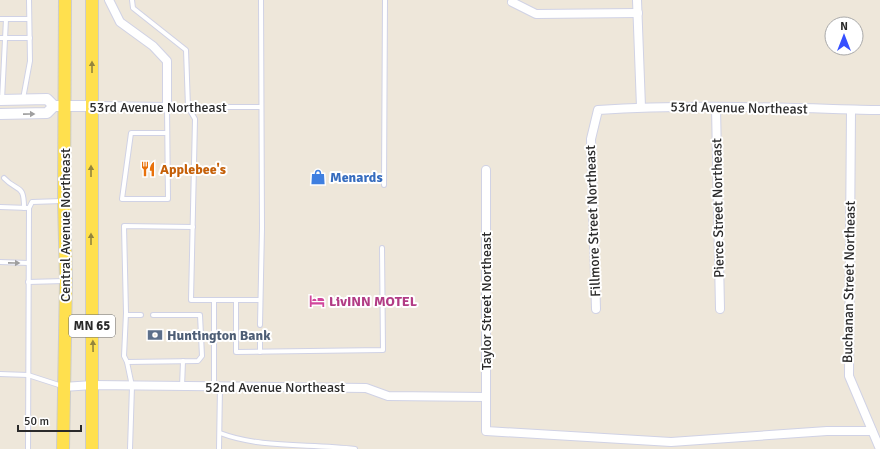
<svg xmlns="http://www.w3.org/2000/svg" width="880" height="449" viewBox="0 0 880 449" font-family="Signika,sans-serif">
	<style>
		.lines { fill: none; stroke-linecap: round; stroke-linejoin: round }
		.service-casing { stroke: #d0d2e5; stroke-width: 6 }
		.minor-casing { stroke: #d0d2e5; stroke-width: 10 }
		.tertiary-casing { stroke: #d0d2e5; stroke-width: 12 }
		.primary-casing { stroke: #ccc; stroke-width: 14 }
		.service { stroke: #fff; stroke-width: 4 }
		.minor { stroke: #fff; stroke-width: 8 }
		.tertiary { stroke: #fff; stroke-width: 10 }
		.primary { stroke: #ffe04e; stroke-width: 12 }
		.oneway { fill: #94853c }
		.oneway2 { fill: #9f9f9f }
		.labels { text-anchor: middle; dominant-baseline: central; stroke-width: 4; stroke-linejoin: round; paint-order: stroke }
		.shield { fill: #fff; stroke: #6a6a6a; stroke-width: 1 }
		.shield-label { font-size: 13px; font-weight: bold; fill: #2a2a2a }
		.street-label { font-size: 14px; fill: #2a2a2a; stroke: #fff }
		.food-label { font-size: 14px; font-weight: bold; fill: #c56008; stroke: #fff; text-anchor: start }
		.shop-label { font-size: 14px; font-weight: bold; fill: #366cbe; stroke: #fff; text-anchor: start }
		.hotel-label { font-size: 14px; font-weight: bold; fill: #b23c85; stroke: #fff; text-anchor: start }
		.service-label { font-size: 14px; font-weight: bold; fill: #4e5e75; stroke: #fff; text-anchor: start }
	</style>
	<rect width="100%" height="100%" fill="#eee7da"/>
	<g class="lines">
		<g class="service-casing">
			<g id="service">
				<path d="M132,0L133,8L186,50L188,107L195,119L191,300H214"/>
				<path d="M0,19H29"/>
				<path d="M0,38H30"/>
				<path d="M23,99L30,61L29,0"/>
				<path d="M2,100L6,19"/>
				<path d="M167,133H131L122,199H168L167,107H261"/>
				<path d="M4,178C18,193 24,183 24,208"/>
				<path d="M384,185L385,0"/>
				<path d="M0,207L29,208L28,449"/>
				<path d="M29,208L32,202L62,201"/>
				<path d="M0,262L28,263"/>
				<path d="M28,282L64,281"/>
				<path d="M236,300V352L383,350L382,248"/>
				<path d="M126,315H141"/>
				<path d="M260,325L262,228L261,0"/>
				<path d="M260,339V352"/>
				<path d="M127,362L198,361L202,356L200,315H153"/>
				<path d="M0,374L28,375L62,386"/>
				<path d="M214,386V300H260"/>
				<path d="M182,387L183,361"/>
				<path d="M220,433C262,449 310,443 355,449"/>
				<path d="M130,449L132,386L127,362L124,356L126,313L124,226L193,227"/>
				<path d="M219,449L220,387"/>
			</g>
		</g>
		<g class="minor-casing">
			<g id="minor">
				<path d="M637,0L641,107"/>
				<path d="M512,2L536,14L638,13"/>
				<path d="M91,106L167,107V61L153,46L120,22L109,0"/>
				<path d="M716,107L720,309"/>
				<path d="M851,110L849,376L880,449"/>
				<path d="M486,170V431L671,442L827,431H872"/>
				<path d="M596,309L591,139L598,110C692,104 786,108 880,110"/>
				<path d="M63,387L93,385L366,388L388,396L486,397"/>
			</g>
		</g>
		<g class="tertiary-casing">
			<g id="tertiary">
				<path d="M0,100L47,99L54,106"/>
				<path d="M0,114L47,113L54,106H91"/>
			</g>
		</g>
		<g class="primary-casing">
			<g id="primary">
				<path d="M63,449L66,281L64,201L65,0"/>
				<path d="M92,449V0"/>
			</g>
		</g>
		<use href="#service" class="service"/>
		<use href="#minor" class="minor"/>
		<use href="#tertiary" class="tertiary"/>
		<use href="#primary" class="primary"/>
	</g>
	<defs><path id="oneway-solid" d="M-6-.8H1V-3.2L6.5 0L1 3.2V.8H-6Z"/></defs>
	<g class="oneway">
		<use href="#oneway-solid" transform="translate(92 67) rotate(-90)"/>
		<use href="#oneway-solid" transform="translate(91 171) rotate(-90)"/>
		<use href="#oneway-solid" transform="translate(91 239) rotate(-90)"/>
		<use href="#oneway-solid" transform="translate(93 346) rotate(-91)"/>
	</g>
	<g class="oneway2">
		<use href="#oneway-solid" transform="translate(29 114) rotate(-1)"/>
		<use href="#oneway-solid" transform="translate(14 263) rotate(1)"/>
	</g>
	<defs>
		<g id="restaurant-bare" transform="scale(1.2)"><path d="M-5-6h1v4h1v-4h1v4h1v-4h1v5L-1.5 .5V6h-2V.5L-5-1ZM5-6V6H3V1.5H1.5Q1.5-4 5-6Z" fill="#e8710a" stroke="#fff" stroke-width="2.5" paint-order="stroke"/></g>
		<g id="shop-bare" transform="scale(1.2)"><path d="M-5-2.5h2.3a2.7 3.5 0 0 1 5.4 0H5L5.5 6h-11ZM-1.5-2.5h3a1.5 2.3 0 0 0-3 0Z" fill="#3f7fe0" stroke="#fff" stroke-width="2.5" paint-order="stroke"/></g>
		<g id="hotel-bare" transform="scale(1.2)"><path d="M-6-4.5h1.5V1H6V5H4.5V3h-9V5H-6ZM-4 0a1.8 1.8 0 1 1 3.6 0ZM.5 0V-2.5h3Q6-2.5 6 0Z" fill="#d1479c" stroke="#fff" stroke-width="2.5" paint-order="stroke"/></g>
		<g id="bank-bare" transform="scale(1.2)"><path d="M-6-4H6V4H-6ZM0-2.3a2.3 2.3 0 1 0 0 4.6a2.3 2.3 0 1 0 0-4.6Z" fill="#5c6f8a" stroke="#fff" stroke-width="2.5" paint-order="stroke"/></g>
	</defs>
	<g fill-rule="evenodd">
		<use href="#restaurant-bare" x="148" y="169"/>
		<use href="#shop-bare" x="318" y="177"/>
		<use href="#hotel-bare" x="317" y="301"/>
		<use href="#bank-bare" x="155" y="335"/>
	</g>
	<g class="labels">
		<rect class="shield" x="69" y="315" width="46" height="22" rx="3"/>
		<g class="shield-label">
			<text x="92" y="326">MN 65</text>
		</g>
		<g class="street-label">
			<text x="158" y="107">53rd Avenue Northeast</text>
			<text transform="translate(739 108) rotate(1)">53rd Avenue Northeast</text>
			<text transform="translate(718 208) rotate(-91)">Pierce Street Northeast</text>
			<text transform="translate(593 221) rotate(-92)">Fillmore Street Northeast</text>
			<text transform="translate(65 225) rotate(-90)">Central Avenue Northeast</text>
			<text transform="translate(849 282) rotate(-89)">Buchanan Street Northeast</text>
			<text transform="translate(486 301) rotate(-90)">Taylor Street Northeast</text>
			<text x="275" y="387">52nd Avenue Northeast</text>
		</g>
		<g class="food-label">
			<text x="160" y="169">Applebee's</text>
		</g>
		<g class="shop-label">
			<text x="330" y="177">Menards</text>
		</g>
		<g class="hotel-label">
			<text x="329" y="301">LivINN MOTEL</text>
		</g>
		<g class="service-label">
			<text x="167" y="335">Huntington Bank</text>
		</g>
	</g>
	<g transform="translate(844 36)"><circle r="19" fill="#ffffff" stroke="#aaaaaa"/>
	<path d="M0-3L7 15L0 10L-7 15Z" fill="#3650ff"/>
	<text y="-6" font-size="11" font-weight="bold" text-anchor="middle" fill="#2a2a2a">N</text>
	</g>
	<path d="M18 425v6h63v-6" fill="none" stroke="#2a2a2a" stroke-width="2"/>
	<text x="24" y="425" font-size="12" fill="#2a2a2a" stroke="#ffffff" stroke-width="3" paint-order="stroke">50 m</text>
</svg>
